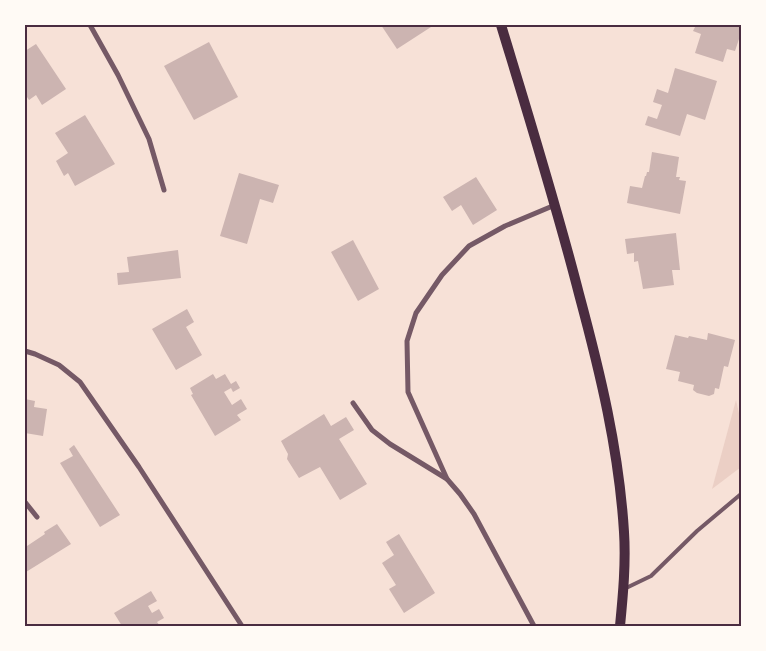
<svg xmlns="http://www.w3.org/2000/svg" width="766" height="651" viewBox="0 0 766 651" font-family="'Varela Round',sans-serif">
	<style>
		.green { fill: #ebcfc5 }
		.building { fill: #ccb4b1 }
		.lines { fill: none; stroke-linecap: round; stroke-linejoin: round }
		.service { stroke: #755966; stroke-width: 4 }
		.minor { stroke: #755966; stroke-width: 5 }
		.secondary { stroke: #4a2c40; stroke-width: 10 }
		.neatline { fill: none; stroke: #4a2c40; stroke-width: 2 }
	</style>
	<rect width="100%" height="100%" fill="#f7e1d7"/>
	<path class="green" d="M736,400L741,422V467L712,489Z"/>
	<g class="building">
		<path d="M381,25H429L431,27L397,49Z"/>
		<path d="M696,25H741V33L735,51L727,49L723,62L695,53L701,34L693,31Z"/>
		<path d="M209,42L238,97L194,120L164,66Z"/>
		<path d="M36,44L66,89L42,105L36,95L29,100L25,94V83L27,81L25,78V51Z"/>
		<path d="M675,68L717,81L705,120L687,114L680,136L645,125L648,116L657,119L662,105L653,102L657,89L668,93Z"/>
		<path d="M85,115L115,164L75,186L68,173L64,176L56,161L68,153L55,133Z"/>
		<path d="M652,152L679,157L676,177H680L679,180L686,181L680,214L627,203L630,186L642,188L645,176H646L647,172H649Z"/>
		<path d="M239,173L279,185L273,203L260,199L247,244L220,236Z"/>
		<path d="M476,177L497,210L473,225L461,205L452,211L443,197Z"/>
		<path d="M676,233L680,270H672L674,285L643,289L638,261L634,262V253L627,254L625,239Z"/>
		<path d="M353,240L379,289L358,301L331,252Z"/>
		<path d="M178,250L181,278L118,285L117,273L129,272L127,257Z"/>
		<path d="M187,309L194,322L186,327L202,355L176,370L152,329Z"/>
		<path d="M708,333L735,340L728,367L724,366L719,389L715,388L714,394L709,396L697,393L693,390L694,385L678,381L680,372L666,369L675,335L688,338L689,336L707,340Z"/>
		<path d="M213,374L216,379L225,374L231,384L236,381L240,388L233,392L231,388L224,392L232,405L241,399L247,409L237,415L241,420L215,436L191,395L193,394L190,388Z"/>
		<path d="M25,399L35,401L34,407L47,409L43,436L25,433Z"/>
		<path d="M324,414L331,426L346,417L354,430L339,439L367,484L340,500L320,467L299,478L287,459L288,454L281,441Z"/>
		<path d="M74,445L120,515L100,527L60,463L73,456L69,449Z"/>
		<path d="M57,524L71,544L26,572L25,545L27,546L45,534L44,532Z"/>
		<path d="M399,534L435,593L404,613L389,589L396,585L382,563L394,555L386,542Z"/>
		<path d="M151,591L157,601L148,606L152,613L159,609L164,618L157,622L160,626H122L114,613Z"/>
	</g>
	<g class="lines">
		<path class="service" d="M624,589L651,576L697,531L741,494"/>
		<g class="minor">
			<path d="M90,25L118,75L149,139L164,190"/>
			<path d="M25,351L35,354L59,365L80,382L139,467L242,626"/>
			<path d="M353,403L372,430L390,444L447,479L460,494L474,514L534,626"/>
			<path d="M447,479L408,392L407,341L416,313L442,275L469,246L505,226L555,205"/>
			<path d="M25,502L37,517"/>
		</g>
		<path class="secondary" d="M501,25C528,114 556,204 579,294C600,372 619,450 624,532C626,563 623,595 620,626"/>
	</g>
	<rect width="766" height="651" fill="none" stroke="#fffaf5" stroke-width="52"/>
	<rect x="26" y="26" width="714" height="599" class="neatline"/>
</svg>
